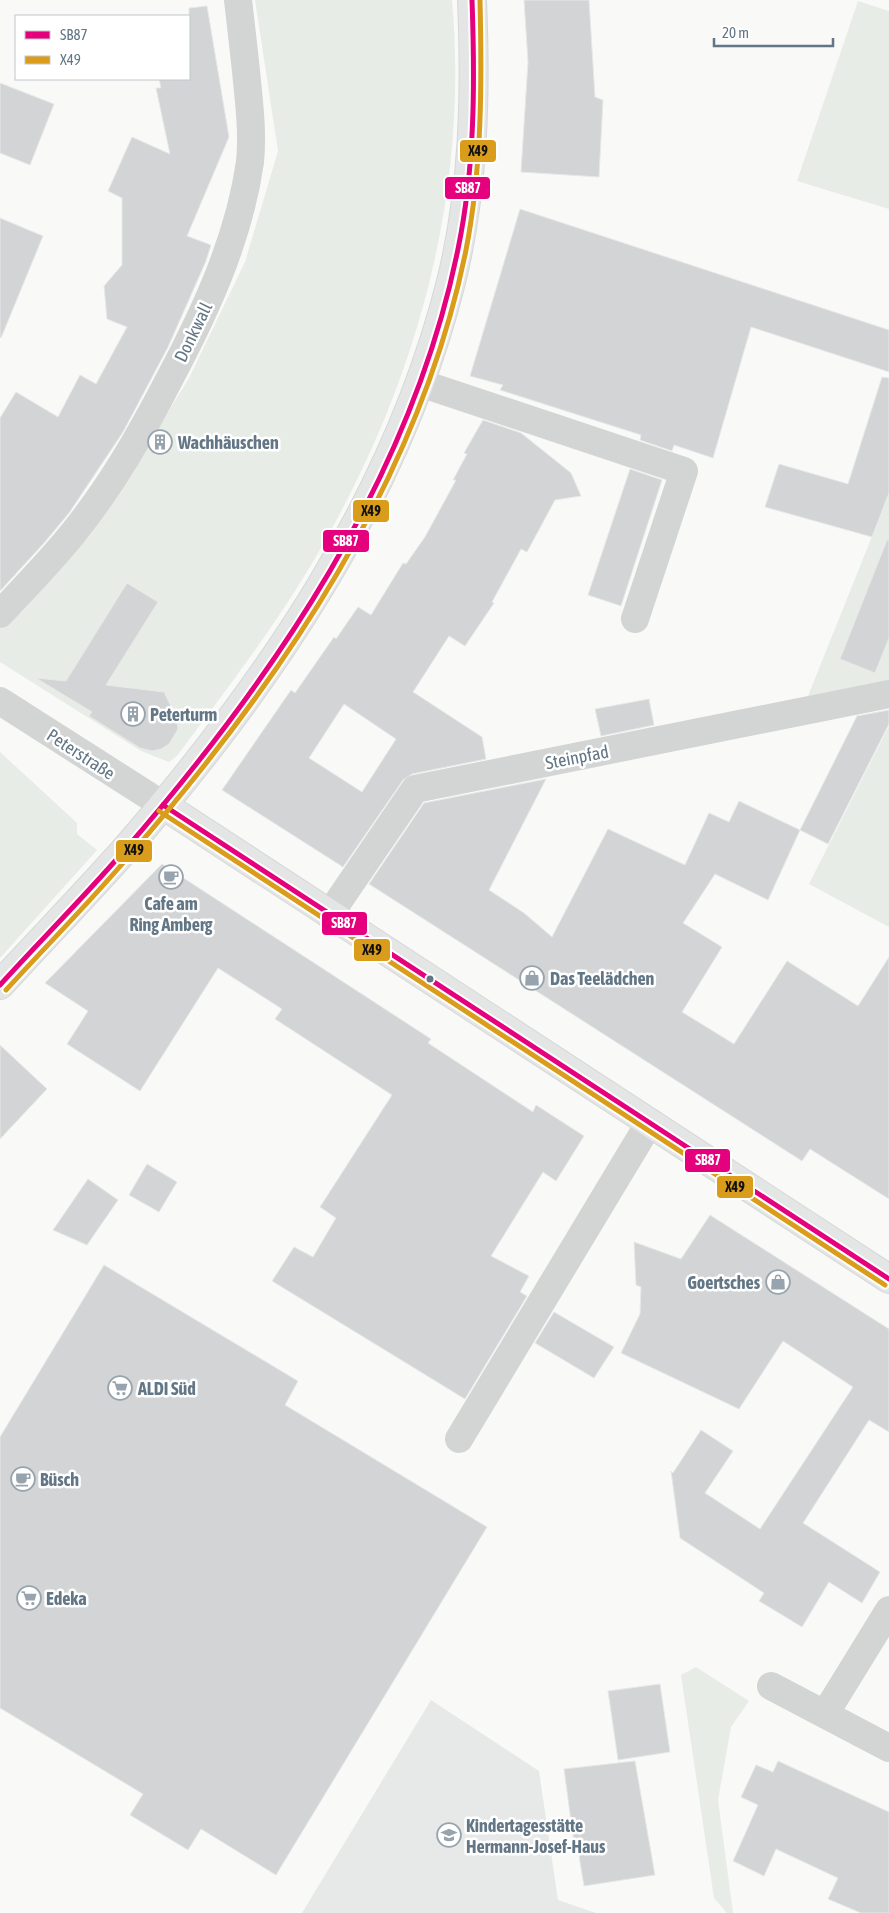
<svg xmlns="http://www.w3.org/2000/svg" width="889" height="1913" viewBox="0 0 889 1913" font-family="'Asap Condensed',sans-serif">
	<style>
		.built { fill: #e7e9e9 }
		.green { fill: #e8ece6 }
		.building { fill: #d2d4d5; stroke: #e8e8e8; fill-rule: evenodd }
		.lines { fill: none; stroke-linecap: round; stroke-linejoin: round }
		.major-casing { stroke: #d6d7d8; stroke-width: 30 }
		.minor { stroke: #d3d4d4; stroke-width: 28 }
		.major { stroke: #e4e5e5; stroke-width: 28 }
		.bus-1-casing { stroke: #fff; stroke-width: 9 }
		.bus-2-casing { stroke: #fff; stroke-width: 9 }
		.bus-1 { stroke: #e5007d; stroke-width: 5 }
		.bus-2 { stroke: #d99c1b; stroke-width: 5 }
		.bus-dot { fill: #627685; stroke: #fff; stroke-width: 2 }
		.labels { text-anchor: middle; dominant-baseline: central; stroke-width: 5; stroke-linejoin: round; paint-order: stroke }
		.street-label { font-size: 18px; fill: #627685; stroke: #fff }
		.poi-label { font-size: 18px; font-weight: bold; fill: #627685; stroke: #fff; text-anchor: start }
		.line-badge { stroke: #fff; stroke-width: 2 }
		.badge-label { font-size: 14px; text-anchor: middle; font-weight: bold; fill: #fff }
		.pale-badge-label { font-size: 14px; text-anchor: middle; font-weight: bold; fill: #111 }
	</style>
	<rect width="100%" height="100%" fill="#f9f9f8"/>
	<path class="built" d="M431,1700L539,1771L558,1900L596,1913H302Z"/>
	<g class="green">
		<path d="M255,0H452C470,202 412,398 308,570C269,635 222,695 177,756L169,762L141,751L0,662V629L114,499L189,378L245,262L278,151Z"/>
		<path d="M858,1L889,11V209L797,181Z"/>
		<path d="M889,494V685L806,701Z"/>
		<path d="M889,726V927L809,884Z"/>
		<path d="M0,752L77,823V834L97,850L0,958Z"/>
		<path d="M696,1667L749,1701L731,1727L718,1800L733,1913H727L714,1898L681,1675Z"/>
	</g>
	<g class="building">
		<path d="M524,0H589L595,97L603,100L599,177L521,172L528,62Z"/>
		<path d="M207,6L229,137L187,236L211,245L206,261L168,347L123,432L69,513L44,543L0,591V418L16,392L58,417L80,375L96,384L127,327L107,319L104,286L122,265V198L108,191L132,137L170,154L156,88H161L159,79H189V8Z"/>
		<path d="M0,83L54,104L30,165L0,153Z"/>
		<path d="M520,209L889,330V372L751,327L713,458L674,445L672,451L640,440L641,435L500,390L503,385L470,376Z"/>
		<path d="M0,218L43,236L1,338L0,337Z"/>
		<path d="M882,377L889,378V493L872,537L765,507L779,464L848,484Z"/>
		<path d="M483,420L521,433L571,473L581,496L555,500L527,552L521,549L492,602L494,603L465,646L449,636L413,692L482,737L486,759L412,774L403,780L343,867L222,790L291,690L295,693L334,637L336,639L358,607L371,615L403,563L406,564L425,537L456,480H453L467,454L464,453ZM344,704L396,739L362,792L309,758Z"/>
		<path d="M630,469L662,480L621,606L588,595Z"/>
		<path d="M887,540H889V638L875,673L840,659Z"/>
		<path d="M127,583L158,602L106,685L164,692L177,719L178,729L169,744L161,749L152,751L140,748L89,716L92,712L36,678L66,681Z"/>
		<path d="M649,699L654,725L601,736L595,709Z"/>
		<path d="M889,710V724L828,844L800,830L768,900L715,874L683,923L722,947L682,1012L734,1044L787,961L858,1006L889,957V1199L810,1149L802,1161L369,884L424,803L546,779L489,890L524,913L552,937L608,829L685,865L709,813L729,822L739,801L800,830L857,716Z"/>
		<path d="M162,864L431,1039L428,1043L533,1112L536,1105L584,1136L556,1181L543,1172L491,1256L529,1276L520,1292L527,1296L465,1399L272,1281L294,1247L313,1257L336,1218L320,1207L392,1095L275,1019L282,1009L218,968L140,1091L67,1044L88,1011L45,983Z"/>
		<path d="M0,1045L47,1089L0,1139Z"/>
		<path d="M147,1164L177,1182L159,1212L129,1195Z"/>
		<path d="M88,1179L118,1200L87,1245L53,1230Z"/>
		<path d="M710,1215L889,1329V1432L869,1420L803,1523L880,1572L862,1603L829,1582L802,1627L759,1601L764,1593L680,1538L671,1471L673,1473L701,1430L733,1451L705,1493L760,1529L853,1387L783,1341L739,1409L621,1353L640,1314L641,1287L636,1285L634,1242L681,1259Z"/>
		<path d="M104,1265L298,1381L285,1405L487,1527L276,1875L201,1829L188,1850L130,1815L143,1794L0,1708V1437Z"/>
		<path d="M554,1312L614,1347L594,1378L535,1343Z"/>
		<path d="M660,1684L670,1752L618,1760L608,1691Z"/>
		<path d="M635,1761L655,1875L584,1886L577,1844H574L564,1769Z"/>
		<path d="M778,1761L889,1812V1913H861L828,1899L838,1878L776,1849L764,1876L733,1861L758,1805L741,1797L756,1765L773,1772Z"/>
	</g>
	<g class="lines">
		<g class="major-casing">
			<g id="major">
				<path d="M163,805L889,1279"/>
				<path d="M0,985C41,940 83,897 123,852C268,686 397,497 451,282C474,189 476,94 472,0"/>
			</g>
		</g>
		<g class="minor">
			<path d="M420,383L684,471L635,619"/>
			<path d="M0,614C25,587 51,561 74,532C112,485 142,432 170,378C206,310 239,239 250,162C252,142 251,122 249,102C246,68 242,34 238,0"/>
			<path d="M0,701L163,805"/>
			<path d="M329,915L415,789L889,694"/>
			<path d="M459,1439L650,1122"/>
			<path d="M771,1686L889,1748"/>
			<path d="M825,1714L889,1610"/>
		</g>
		<use href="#major" class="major"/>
		<g class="bus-1-casing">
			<g id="bus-1">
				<path d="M163,805L889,1279"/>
				<path d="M0,985C41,940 84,897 123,852C274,679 412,477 458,249C475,167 475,83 472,0"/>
			</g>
		</g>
		<g class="bus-2-casing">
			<g id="bus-2">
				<path d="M159,811L885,1285"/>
				<path d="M6,990C47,945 90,902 129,856C280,683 420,479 466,250C482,168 482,83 480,0"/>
			</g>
		</g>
		<use href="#bus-1" class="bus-1"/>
		<use href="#bus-2" class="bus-2"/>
	</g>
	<defs>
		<g id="building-ring" transform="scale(1.25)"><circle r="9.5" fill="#fff" stroke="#97a4ad" stroke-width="1.5"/><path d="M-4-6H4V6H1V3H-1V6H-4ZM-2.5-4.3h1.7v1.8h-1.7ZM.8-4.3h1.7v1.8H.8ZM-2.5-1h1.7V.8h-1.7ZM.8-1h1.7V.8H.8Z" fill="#97a4ad"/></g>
		<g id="cafe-ring" transform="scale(1.25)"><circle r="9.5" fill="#fff" stroke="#97a4ad" stroke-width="1.5"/><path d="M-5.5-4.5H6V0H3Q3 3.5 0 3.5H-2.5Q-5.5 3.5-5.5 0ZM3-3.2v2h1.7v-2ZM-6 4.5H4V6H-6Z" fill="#97a4ad"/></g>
		<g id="shop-ring" transform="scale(1.25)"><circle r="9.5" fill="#fff" stroke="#97a4ad" stroke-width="1.5"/><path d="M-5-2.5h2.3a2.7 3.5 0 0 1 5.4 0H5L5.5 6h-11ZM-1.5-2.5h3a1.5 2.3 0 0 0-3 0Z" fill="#97a4ad"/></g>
		<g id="supermarket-ring" transform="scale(1.25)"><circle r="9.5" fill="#fff" stroke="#97a4ad" stroke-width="1.5"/><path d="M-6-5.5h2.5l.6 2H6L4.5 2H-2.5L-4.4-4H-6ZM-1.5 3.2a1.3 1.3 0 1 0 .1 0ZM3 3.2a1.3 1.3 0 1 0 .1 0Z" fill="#97a4ad"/></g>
		<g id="school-ring" transform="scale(1.25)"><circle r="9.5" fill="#fff" stroke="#97a4ad" stroke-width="1.5"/><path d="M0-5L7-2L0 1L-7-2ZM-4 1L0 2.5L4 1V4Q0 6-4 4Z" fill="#97a4ad"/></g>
	</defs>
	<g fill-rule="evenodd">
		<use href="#building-ring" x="160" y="442"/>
		<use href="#building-ring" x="133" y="714"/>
		<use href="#cafe-ring" x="171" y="877"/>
		<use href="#shop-ring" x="532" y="978"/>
		<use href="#shop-ring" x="778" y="1282"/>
		<use href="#supermarket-ring" x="120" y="1388"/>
		<use href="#cafe-ring" x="23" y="1479"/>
		<use href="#supermarket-ring" x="29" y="1598"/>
		<use href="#school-ring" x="449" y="1835"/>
	</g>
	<circle class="bus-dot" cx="430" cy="979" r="4.5"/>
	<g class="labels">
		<g class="street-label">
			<text transform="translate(193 332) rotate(-64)">Donkwall</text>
			<text transform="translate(81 754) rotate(33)">Peterstraße</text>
			<text transform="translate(577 757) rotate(-11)">Steinpfad</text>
		</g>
		<g class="poi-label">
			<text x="178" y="442">Wachhäuschen</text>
			<text x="150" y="714">Peterturm</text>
			<text x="171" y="903" text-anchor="middle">Cafe am<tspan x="171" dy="21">Ring Amberg</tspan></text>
			<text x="550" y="978">Das Teelädchen</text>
			<text x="760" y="1282" text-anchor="end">Goertsches</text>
			<text x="138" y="1388">ALDI Süd</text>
			<text x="40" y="1479">Büsch</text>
			<text x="46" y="1598">Edeka</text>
			<text x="466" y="1825">Kindertagesstätte<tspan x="466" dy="21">Hermann-Josef-Haus</tspan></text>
		</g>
	</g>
	<g class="line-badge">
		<rect x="459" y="139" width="38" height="24" rx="5" fill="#d99c1b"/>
		<rect x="444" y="176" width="47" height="24" rx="5" fill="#e5007d"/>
		<rect x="352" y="499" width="38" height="24" rx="5" fill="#d99c1b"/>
		<rect x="322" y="529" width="48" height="24" rx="5" fill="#e5007d"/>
		<rect x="115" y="839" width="38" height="24" rx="5" fill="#d99c1b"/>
		<rect x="321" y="911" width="47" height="25" rx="5" fill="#e5007d"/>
		<rect x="353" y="938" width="38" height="24" rx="5" fill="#d99c1b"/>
		<rect x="684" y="1148" width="47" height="25" rx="5" fill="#e5007d"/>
		<rect x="716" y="1175" width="38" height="24" rx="5" fill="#d99c1b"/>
	</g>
	<g class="badge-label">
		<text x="468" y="193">SB87</text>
		<text x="346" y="546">SB87</text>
		<text x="344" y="928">SB87</text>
		<text x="708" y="1165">SB87</text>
	</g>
	<g class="pale-badge-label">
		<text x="478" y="156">X49</text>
		<text x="371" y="516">X49</text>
		<text x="134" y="855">X49</text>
		<text x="372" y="955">X49</text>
		<text x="735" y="1192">X49</text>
	</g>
	<rect x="15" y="15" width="175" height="65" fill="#ffffff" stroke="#c0c8ce"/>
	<rect x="25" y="31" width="25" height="8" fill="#e5007d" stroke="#c0c8ce"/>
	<text x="60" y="40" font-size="15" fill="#627685">SB87</text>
	<rect x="25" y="56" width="25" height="8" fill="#d99c1b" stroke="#c0c8ce"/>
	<text x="60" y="65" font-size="15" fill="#627685">X49</text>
	<path d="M714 38v8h119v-8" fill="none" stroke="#627685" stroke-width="2.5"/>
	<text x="722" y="38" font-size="15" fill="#627685" stroke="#ffffff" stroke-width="4" paint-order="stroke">20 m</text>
</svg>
